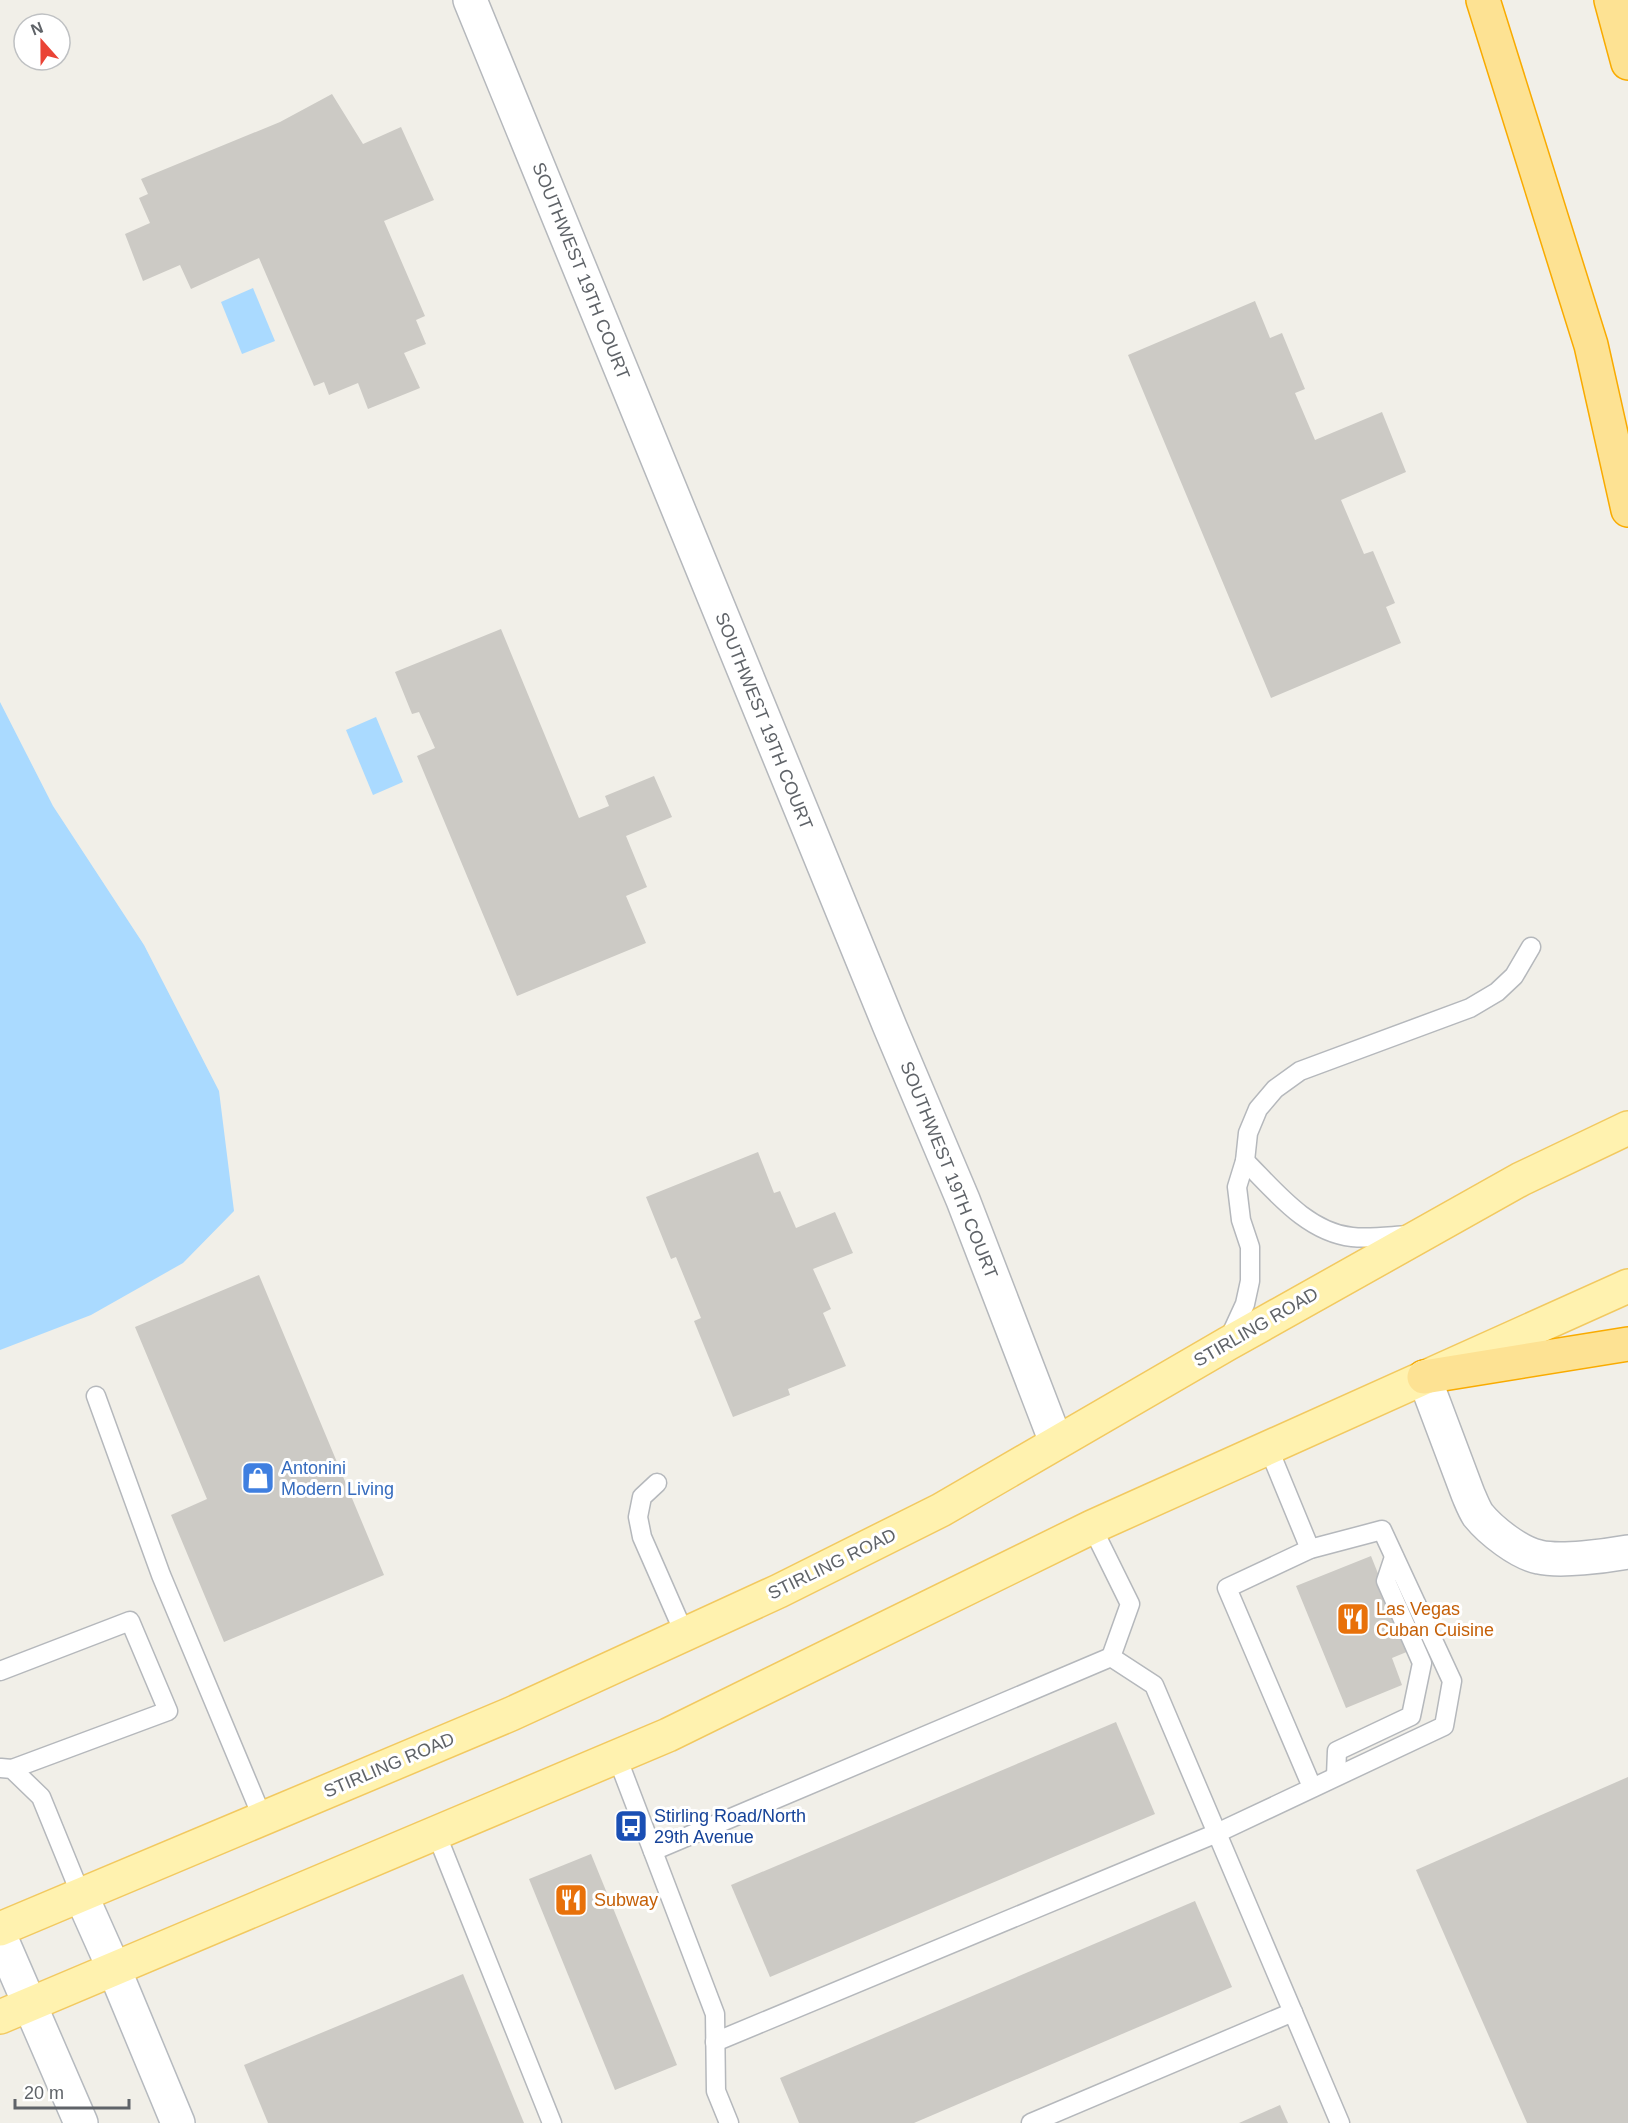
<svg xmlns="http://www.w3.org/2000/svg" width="1628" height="2123" viewBox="0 0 1628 2123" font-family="Arial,sans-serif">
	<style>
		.water { fill: #aadaff }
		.building { fill: #cccac5 }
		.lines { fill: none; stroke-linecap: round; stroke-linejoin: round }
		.lane-casing { stroke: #b5b8bc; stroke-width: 21 }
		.street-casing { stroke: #b5b8bc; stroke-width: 36 }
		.secondary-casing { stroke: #b6babf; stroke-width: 36 }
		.primary-casing { stroke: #f2c960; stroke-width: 36 }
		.highway-casing { stroke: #f9ab00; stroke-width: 36 }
		.lane { stroke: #fff; stroke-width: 18 }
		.street { stroke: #fff; stroke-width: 33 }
		.secondary { stroke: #fff; stroke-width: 33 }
		.primary { stroke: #fff2af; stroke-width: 33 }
		.highway { stroke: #fde293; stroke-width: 33 }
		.labels { text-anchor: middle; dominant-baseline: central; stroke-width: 6; stroke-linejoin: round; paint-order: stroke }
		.street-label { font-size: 18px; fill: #5f6368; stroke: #fff }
		.shop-label { font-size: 18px; fill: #366cbe; stroke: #fff; text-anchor: start }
		.food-label { font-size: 18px; fill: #c56008; stroke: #fff; text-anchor: start }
		.transit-label { font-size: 18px; fill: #164399; stroke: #fff; text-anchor: start }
	</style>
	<rect width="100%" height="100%" fill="#f1efe8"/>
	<g class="water">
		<path d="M253,288L275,341L242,354L221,302Z"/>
		<path d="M0,702L53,806L144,945L219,1091L234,1211L183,1263L91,1315L0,1350Z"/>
		<path d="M376,717L403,782L373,795L346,730Z"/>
	</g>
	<g class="building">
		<path d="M332,94L363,144L401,127L434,200L384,221L425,316L416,320L426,344L404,353L420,388L368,409L358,383L329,395L324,382L314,386L259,258L191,289L180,265L143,281L125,234L150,223L139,198L148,194L141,179L280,122Z"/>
		<path d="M1255,301L1270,338L1282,333L1305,389L1295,393L1315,440L1382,412L1406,472L1341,500L1364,554L1373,551L1395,603L1386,607L1401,643L1271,698L1128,355Z"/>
		<path d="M501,629L579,818L609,806L605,796L654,776L672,817L626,836L647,887L626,896L646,943L517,996L417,756L435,748L419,712L412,714L395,672Z"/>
		<path d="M758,1152L774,1193L780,1191L796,1228L835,1212L853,1253L813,1269L831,1309L823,1313L846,1366L788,1389L790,1395L733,1417L694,1321L701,1318L676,1257L671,1259L646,1197Z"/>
		<path d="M259,1275L384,1575L224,1642L171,1515L207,1499L135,1327Z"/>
		<path d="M1371,1556L1409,1651L1392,1658L1402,1685L1346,1708L1296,1586Z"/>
		<path d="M1116,1722L1155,1814L770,1977L731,1885Z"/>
		<path d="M1628,1777V2123H1527L1416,1870Z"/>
		<path d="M591,1854L677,2065L615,2090L529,1879Z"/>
		<path d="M1195,1901L1232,1987L914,2123H799L780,2078Z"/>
		<path d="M463,1974L524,2123H268L244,2065Z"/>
		<path d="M1280,2105L1288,2123H1239Z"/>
	</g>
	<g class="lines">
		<g class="lane-casing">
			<g id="lane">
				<path d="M1245,1161C1275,1191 1307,1232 1352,1237C1370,1239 1390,1236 1408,1235"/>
				<path d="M1228,1341L1245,1304L1250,1281V1247L1241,1220L1237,1187L1245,1161L1248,1133L1258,1109L1275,1089L1300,1071L1470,1008L1497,992L1514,976L1531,947"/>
				<path d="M96,1396L161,1575L263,1819"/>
				<path d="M1268,1447L1310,1549"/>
				<path d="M657,1483L642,1497L638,1517L642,1537L685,1635"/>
				<path d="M1092,1527L1130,1604L1111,1657"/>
				<path d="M0,1671L130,1621L168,1711L12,1769"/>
				<path d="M617,1757L715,2014L716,2091L729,2123"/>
				<path d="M1,1768L12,1769L41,1797L81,1895"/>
				<path d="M1336,1776L1337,1751L1411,1716L1422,1663L1386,1581L1394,1557"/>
				<path d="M436,1833L552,2123"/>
				<path d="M653,1851L1111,1657L1154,1685L1340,2123"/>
				<path d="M715,2042L1217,1833L1444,1726L1452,1681L1382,1530L1310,1549L1227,1588L1312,1787"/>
				<path d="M1031,2123L1293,2012"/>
			</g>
		</g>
		<g class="street-casing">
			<g id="street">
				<path d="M470,0L890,1027L963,1200L1056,1442"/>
				<path d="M1424,1377L1468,1494C1471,1501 1474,1509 1478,1515C1491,1531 1519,1553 1539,1557C1560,1562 1606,1556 1628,1552"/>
			</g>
		</g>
		<g class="secondary-casing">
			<g id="secondary">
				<path d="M81,1895L114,1969L178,2123"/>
				<path d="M0,1936L81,2123"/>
			</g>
		</g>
		<g class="primary-casing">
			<g id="primary">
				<path d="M0,1929L511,1714L779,1591L941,1510L1227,1344L1521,1179L1628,1128"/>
				<path d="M0,2017L668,1735L1092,1527L1628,1286"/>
			</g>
		</g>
		<g class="highway-casing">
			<g id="highway">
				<path d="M1483,0L1591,345L1628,510"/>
				<path d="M1611,0L1628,63"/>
				<path d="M1424,1377L1628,1344"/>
			</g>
		</g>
		<use href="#lane" class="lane"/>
		<use href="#street" class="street"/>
		<use href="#secondary" class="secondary"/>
		<use href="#primary" class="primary"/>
		<use href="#highway" class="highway"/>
	</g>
	<defs>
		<g id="shop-square" transform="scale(1.725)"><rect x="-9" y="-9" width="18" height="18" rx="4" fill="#3f7fe0" stroke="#fff"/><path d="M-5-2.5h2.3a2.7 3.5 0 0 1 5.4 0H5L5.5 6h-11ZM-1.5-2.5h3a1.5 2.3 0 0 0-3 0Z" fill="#fff"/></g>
		<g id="restaurant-square" transform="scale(1.725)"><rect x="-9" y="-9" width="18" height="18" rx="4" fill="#e8710a" stroke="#fff"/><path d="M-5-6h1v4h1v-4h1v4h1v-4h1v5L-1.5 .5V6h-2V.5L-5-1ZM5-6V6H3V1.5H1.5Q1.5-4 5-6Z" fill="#fff"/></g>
		<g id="bus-square" transform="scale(1.725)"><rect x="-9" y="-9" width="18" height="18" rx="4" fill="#1a4fb4" stroke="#fff"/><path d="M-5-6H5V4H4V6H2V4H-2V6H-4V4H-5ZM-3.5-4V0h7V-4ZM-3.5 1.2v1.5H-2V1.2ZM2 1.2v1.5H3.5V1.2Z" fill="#fff"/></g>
	</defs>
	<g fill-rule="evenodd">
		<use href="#shop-square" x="258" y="1478"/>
		<use href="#restaurant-square" x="1353" y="1619"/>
		<use href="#bus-square" x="631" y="1826"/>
		<use href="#restaurant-square" x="571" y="1900"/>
	</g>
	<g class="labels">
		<g class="street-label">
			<text transform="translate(581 271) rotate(68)">SOUTHWEST 19TH COURT</text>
			<text transform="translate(764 721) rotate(68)">SOUTHWEST 19TH COURT</text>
			<text transform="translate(949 1170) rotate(68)">SOUTHWEST 19TH COURT</text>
			<text transform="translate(1256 1327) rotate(-30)">STIRLING ROAD</text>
			<text transform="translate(832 1564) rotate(-26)">STIRLING ROAD</text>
			<text transform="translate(389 1765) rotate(-23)">STIRLING ROAD</text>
		</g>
		<g class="shop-label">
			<text x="281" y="1468">Antonini<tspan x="281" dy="21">Modern Living</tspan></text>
		</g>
		<g class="food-label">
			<text x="1376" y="1609">Las Vegas<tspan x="1376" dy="21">Cuban Cuisine</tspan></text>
			<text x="594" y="1900">Subway</text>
		</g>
		<g class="transit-label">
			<text x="654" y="1816">Stirling Road/North<tspan x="654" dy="21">29th Avenue</tspan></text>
		</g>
	</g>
	<g transform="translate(42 42) rotate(339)"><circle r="28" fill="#ffffff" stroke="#bfc1c3" stroke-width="1.5"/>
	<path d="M0-4.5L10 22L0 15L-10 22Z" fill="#ea4335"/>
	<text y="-9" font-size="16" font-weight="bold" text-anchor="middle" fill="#5f6368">N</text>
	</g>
	<path d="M15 2099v9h114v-9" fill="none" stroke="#5f6368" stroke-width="3"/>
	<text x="24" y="2099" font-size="18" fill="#5f6368" stroke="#ffffff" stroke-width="4.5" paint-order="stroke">20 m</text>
</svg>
